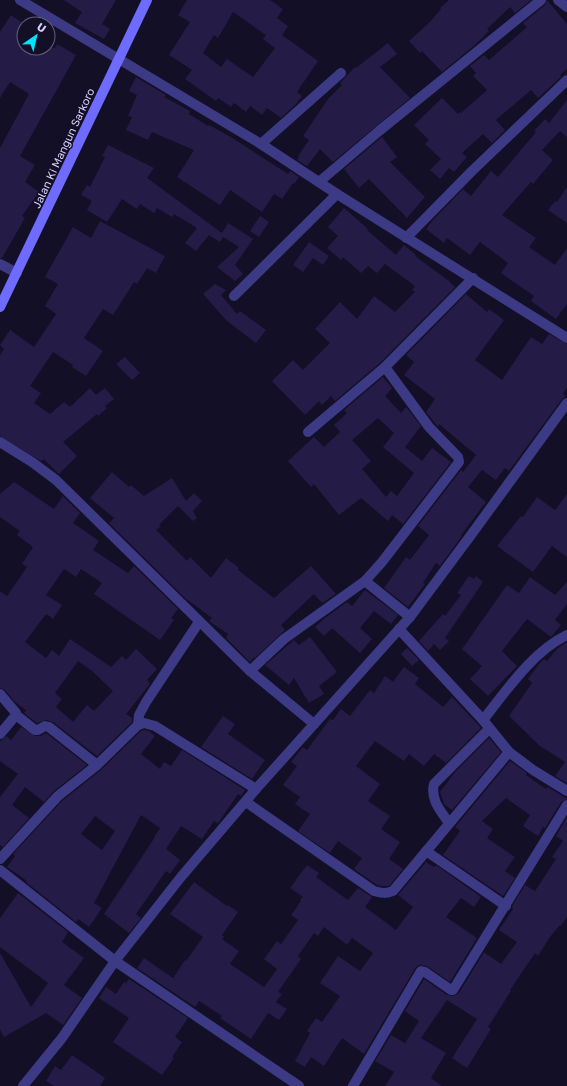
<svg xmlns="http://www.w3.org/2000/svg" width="567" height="1086" viewBox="0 0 567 1086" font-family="'Golos Text',sans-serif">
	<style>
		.building { fill: #241b47; fill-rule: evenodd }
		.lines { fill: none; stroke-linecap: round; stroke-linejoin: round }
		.minor { stroke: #3d3a85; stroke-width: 10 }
		.tertiary { stroke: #3d3a85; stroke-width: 10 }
		.secondary { stroke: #6f6bff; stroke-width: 10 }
		.labels { text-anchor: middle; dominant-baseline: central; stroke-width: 3; stroke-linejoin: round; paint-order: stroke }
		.street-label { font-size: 11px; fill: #d9d4ff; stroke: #130f26 }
	</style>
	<rect width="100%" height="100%" fill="#130f26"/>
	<g class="building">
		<path d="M64,0H116L102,24L110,29L104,39L75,23L82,12Z"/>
		<path d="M187,0H270L283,9L277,18L288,26L282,35L318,61L297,92L302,96L296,104L281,118L267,108L262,115L250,106L246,112L234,103L231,107L218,98L216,101L185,79L192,70L169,55L190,22L178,15ZM233,12L266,35L263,39L275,48L253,77L227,59L221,67L203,53L214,35L218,38Z"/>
		<path d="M449,0H531L515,13L510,7L487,29L489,31L475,45L442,72L422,51L420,53L409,41L430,22L441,9L440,8Z"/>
		<path d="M547,0L567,24V69L560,75L561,77L538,98L531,90L496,120L505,130L492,143L483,134L462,153L467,157L454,172L449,168L440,179L430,170L441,159L425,144L429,140L414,125L442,98L458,114L460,112L461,113L487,90L473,76L476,73L470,66L484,55L489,60L527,27L523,23L545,5Z"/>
		<path d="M11,15L24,24V48H55L57,44L76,55L20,156L35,165L25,182L39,192L22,216L25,218L2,258H0V148L29,94L10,82L0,98V32Z"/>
		<path d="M388,43L397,54L380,67L410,98L333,162L320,149L307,166L297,160L299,157L298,156L309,140L303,136L328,99L342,85L340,83L355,67L356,68Z"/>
		<path d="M136,77L166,95L164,97L190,111L189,114L208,126L209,125L231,137L288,174L290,171L299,177L294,184L293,183L282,199L274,194L262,212L230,190L220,205L177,177L194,150L152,132L148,140L126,130L132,117L128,116L137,95L129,91Z"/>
		<path d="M567,100V137L560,131L542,150L553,160L533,184L531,182L502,215L536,238L529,247L555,265L567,248V304L556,319L531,301L534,296L501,273L508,263L480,242L470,255L447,238L444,243L426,229L433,220L463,189L471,196L491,171L498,177L536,132L534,131L545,119L549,123Z"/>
		<path d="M382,137L397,157L390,162L425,197L407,218L369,179L359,188L344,169Z"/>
		<path d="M108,145L154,168L147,178L222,233L228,223L253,239L235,265L243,274L235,281L217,267L239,247L223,237L220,242L209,235L196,251L185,243L197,228L174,214L172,217L157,208L154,213L140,204L137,209L122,199L107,222L87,210L92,201L81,195L87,185L90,187L105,157L102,156Z"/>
		<path d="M567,187V223L548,210L555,201L557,202Z"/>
		<path d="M344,208L368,229L367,230L396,255L404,245L416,255L415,256L449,281L455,287L381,362L335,401L331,396L322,405L319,401L305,415L272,381L293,360L303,370L330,343L315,329L340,302L357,319L374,296L395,312L415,292L412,290L415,286L385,264L377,273L368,266L361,273L343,257L341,260L327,248L338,236L328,227Z"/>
		<path d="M260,216L269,222L259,237L250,231Z"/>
		<path d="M100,221L165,256L156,273L147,268L137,284L134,282L113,315L103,309L84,338L103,351L86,376L72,367L73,365L53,352L30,386L41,393L34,403L50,414L64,402L70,407L90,388L96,395L105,388L114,399L105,406L107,408L98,416L97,414L63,442L77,456L59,474L44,459L41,461L0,436V355L4,349L0,345L10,330L34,347L56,314L45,306L58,284L45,277L73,227L91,238Z"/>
		<path d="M309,242L329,256L323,265L313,258L303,272L293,265Z"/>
		<path d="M215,284L226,290L221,295L237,314L240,311L266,330L256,343L227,321L203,294Z"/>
		<path d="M466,294L487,312L489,309L504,320L475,360L502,380L531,337L542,344L549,334L567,344V387L563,394L566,396L562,399L509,471L505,468L496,480L482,470L468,487L486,502L461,535L462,536L440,566L436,563L423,583L425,584L408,607L384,588L406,557L410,560L429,535L418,526L461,470L463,472L476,455L439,424L438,427L426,412L435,399L404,375L414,362L406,355Z"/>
		<path d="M125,357L140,373L132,380L116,364Z"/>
		<path d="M383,377L392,388L385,396L401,413L406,407L421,426L405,447L422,461L432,448L451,462L403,524L392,515L388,521L361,498L339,515L314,484L311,487L288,461L314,437L324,447L340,432L334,425L347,413L344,410ZM378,418L394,433L383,447L414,473L397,496L391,491L386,497L362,469L371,461L352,440Z"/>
		<path d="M112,472L129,487L131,485L144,496L172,478L186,501L194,493L202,501L193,511L197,518L193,521L178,506L159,525L161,526L156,530L187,561L190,557L211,578L226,558L239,568L238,570L274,598L311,566L336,594L322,603L314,594L281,625L285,630L255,658L254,657L250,662L226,638L228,634L209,621L212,618L185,598L109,523L114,518L90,498Z"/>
		<path d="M14,482L54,509L63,496L80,513L73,523L99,541L93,550L128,573L134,566L178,609L171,618L174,620L160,640L94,594L102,583L81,569L76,577L64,569L46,595L62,605L53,619L46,614L25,642L46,658L52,650L59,656L70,639L111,667L122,656L126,660L136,649L157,669L147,680L150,684L126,714L132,718V722L97,756L53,722L46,720L37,723L24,713L26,710L15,702L5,690L0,688V591L7,596L27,567L22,564L33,547L17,535L20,531L0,517V494ZM78,661L92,671L113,691L94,711L87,705L73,722L56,707L62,699L55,693Z"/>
		<path d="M567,494V557L552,546L533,572L497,546L521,516L523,517L537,497L555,510Z"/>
		<path d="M469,576L474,579L476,576L483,582L445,638L449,641L440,650L434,644L428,651L419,641L443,614L445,616L461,595L457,593Z"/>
		<path d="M530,577L555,595L567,582V604L555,620L561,625L551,637L527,619L502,651L517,666L488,696L470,679L482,666L462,649L507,585L519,593Z"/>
		<path d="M365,590L398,615L391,624L374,611L360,628L372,639L360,653L332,628L324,636L315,627L325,618L347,602L352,606Z"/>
		<path d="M310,637L337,672L319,686L324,694L309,703L294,678L289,685L265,665L294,640L299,645Z"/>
		<path d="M567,642V783L555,776L565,762L540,746L509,716L532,683L528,679L539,664L544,659L547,661L557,649Z"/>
		<path d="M407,648L419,660L412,666L401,654Z"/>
		<path d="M404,667L419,678L415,684L443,707L452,697L481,728L446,763L434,754L424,766L409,754L404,761L375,741L356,766L380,784L368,801L390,816L381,829L400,842L389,859L403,869L389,886H382L377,885L354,869L362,858L338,841L330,853L298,831L310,814L295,804L300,797L283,785L297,766L291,762L303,747L307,750L330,719L333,720L341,709L350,716L370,690L374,693L385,676L393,682Z"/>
		<path d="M223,716L235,724L228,734L265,760L252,779L201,747Z"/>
		<path d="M21,727L35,736H41L46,733L87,765L54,791L44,802L25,787L12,805L29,818L3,847L0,845V797L18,774L0,761V741L6,736L11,740Z"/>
		<path d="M144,730L149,731L155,736L141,754L160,769L164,762L171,766L182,750L245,790L241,796L238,794L218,823L214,821L202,839L181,826L166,849L180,860L170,874L166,871L136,914L141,918L129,933L104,914L155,837H154L160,828L141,815L94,903L102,908L89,927L78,919L76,922L26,882L27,881L7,867L15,856L13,854L62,801L101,770L141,731ZM95,816L115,831L102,850L81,834Z"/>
		<path d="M489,738L501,752L452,810L444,804L440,792L456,771Z"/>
		<path d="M510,761L527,773L526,775L546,789L548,787L567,799L561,802L545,828L543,827L538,836L523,826L530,815L506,798L482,821L493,829L487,838L515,857L505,871L515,878L503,896L443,855L460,831L455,827Z"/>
		<path d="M567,817V917L561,926L560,925L550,937L538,956L535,953L510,990L511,991L488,1027L491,1029L467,1068L452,1058L477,1019L447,1000L421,1038L446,1053L431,1078L442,1086H385L394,1072L375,1061L391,1035L405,1043L419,1021L405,1011L424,979L447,995L453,996L459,993L484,952L501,964L517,942L499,930L513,909L512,906L525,885L535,891L556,859L552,857L563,841L556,836Z"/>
		<path d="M426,862L434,867L436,865L481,897L474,907L461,898L446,917L477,938L450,982L427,966L419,965L416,967L364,1054L342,1038L324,1066L311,1057L305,1067L295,1061L310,1033L307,1031L316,1018L322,1022L340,996L320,983L338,956L360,971L373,953L352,938L347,945L324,927L318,936L314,933L298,956L301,959L278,992L282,994L276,1002L287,1009L279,1020L268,1013L251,1039L220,1018L222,1016L199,1001L195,1007L137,968L144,958L173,978L185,960L186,961L203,937L170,914L194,882L227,906L228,905L238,912L222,935L224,937L222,939L239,951L230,964L264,987L277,969L264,959L277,941L281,944L298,920L291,915L301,901L300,900L303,897L290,888L307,865L319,873L316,877L348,900L358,888L372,897L365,907L396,930L413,907L398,895Z"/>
		<path d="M18,893L68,932L62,942L84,958L64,985L82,998L63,1025L46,1013L4,1037L0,1030V953L31,1007L48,983L0,947V918Z"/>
		<path d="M129,979L188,1018L175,1037L182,1042L172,1057L174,1058L162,1075L113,1042L129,1018L99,998L106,987L116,994L124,982L126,983Z"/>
		<path d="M72,1055L105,1078L100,1086H54L46,1081L55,1066L61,1070Z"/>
	</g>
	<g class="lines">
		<g class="minor">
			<path d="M558,0L567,7"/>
			<path d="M261,144L341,73"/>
			<path d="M319,182L379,131L541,0"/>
			<path d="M406,238L472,171L567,80"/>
			<path d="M0,264L17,273"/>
			<path d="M234,296L337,194"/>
			<path d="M308,432L385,367L473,278"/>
			<path d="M0,442L32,462L56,480L250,671L314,724"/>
			<path d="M365,581L410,617"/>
			<path d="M399,629L483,720L509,752L533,770L567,791"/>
			<path d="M250,671L284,639L365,581L382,562L459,462L458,457L429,427L385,367"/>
			<path d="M0,694L16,713V715L35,730H38L45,726L49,727L97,765"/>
			<path d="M483,720C507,690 532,652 567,635"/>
			<path d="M138,725L139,715L146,702L199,622"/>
			<path d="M0,734L16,715"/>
			<path d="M246,802L374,891C381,893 386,894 393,891L509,752"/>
			<path d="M449,823C441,811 430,800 434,784L489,729"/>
			<path d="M426,851L506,906"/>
			<path d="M0,859L58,796L97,765L138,725L144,723L155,726L256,789"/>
			<path d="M23,1086L62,1038L115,961L299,1086"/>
			<path d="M353,1086L421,971L425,972L451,990H453L567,805"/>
		</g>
		<g class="tertiary">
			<path d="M20,0L261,144L337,194L567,338"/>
			<path d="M0,870L115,961L181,877L256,789L410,617L471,535L567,403"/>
		</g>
		<path class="secondary" d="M0,307L147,0"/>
	</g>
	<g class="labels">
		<g class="street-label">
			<text transform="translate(63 148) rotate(-65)">Jalan Ki Mangun Sarkoro</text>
		</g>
	</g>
	<g transform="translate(36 36) rotate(34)"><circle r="19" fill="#130f26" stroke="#625e7d"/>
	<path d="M0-3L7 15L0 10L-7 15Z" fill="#00e5ff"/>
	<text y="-6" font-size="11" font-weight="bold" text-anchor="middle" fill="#d9d4ff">U</text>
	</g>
</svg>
